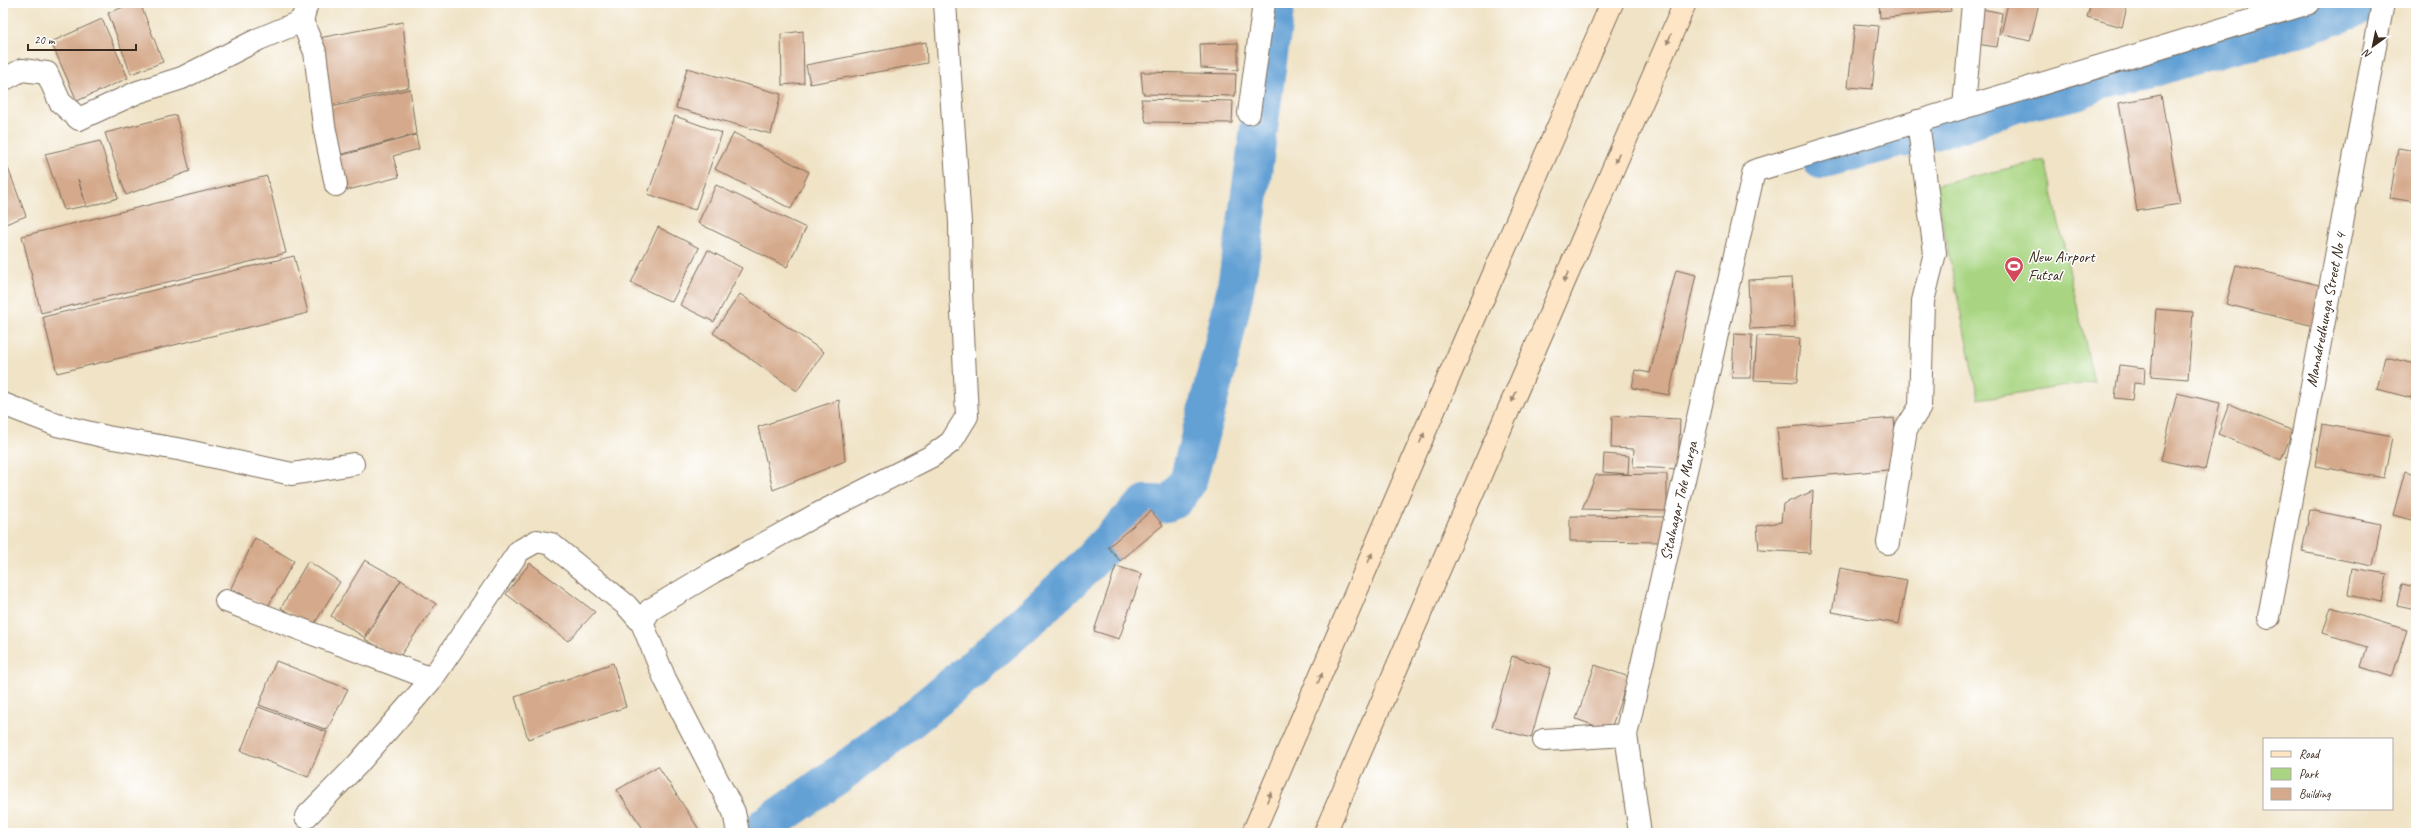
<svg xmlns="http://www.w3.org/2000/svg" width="2419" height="836" viewBox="0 0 2419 836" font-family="Caveat,sans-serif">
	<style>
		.green { fill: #a9d582; stroke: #728050 }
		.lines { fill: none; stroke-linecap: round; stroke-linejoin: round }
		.canal { stroke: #64a0d4; stroke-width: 38 }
		.building { fill: #d5aa8c }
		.street-casing { stroke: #7a6b59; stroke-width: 24 }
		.secondary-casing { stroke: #7a6b59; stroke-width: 24 }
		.street { stroke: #fff; stroke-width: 22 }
		.secondary { stroke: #fde5c5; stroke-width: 22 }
		.oneway { fill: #9c8872 }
		.labels { text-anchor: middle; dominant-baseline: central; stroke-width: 3; stroke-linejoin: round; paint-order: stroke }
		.poi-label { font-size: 16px; fill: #3b2a1e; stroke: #fff; text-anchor: start }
		.street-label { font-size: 16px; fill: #3b2a1e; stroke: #fff }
	</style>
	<rect width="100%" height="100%" fill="#fff"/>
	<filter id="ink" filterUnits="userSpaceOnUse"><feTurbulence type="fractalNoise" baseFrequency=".025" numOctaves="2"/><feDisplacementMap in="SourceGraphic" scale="8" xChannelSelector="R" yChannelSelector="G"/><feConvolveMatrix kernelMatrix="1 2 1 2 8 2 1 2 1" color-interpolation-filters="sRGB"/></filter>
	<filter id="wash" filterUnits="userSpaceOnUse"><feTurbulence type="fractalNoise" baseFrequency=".012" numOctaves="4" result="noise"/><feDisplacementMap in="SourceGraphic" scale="16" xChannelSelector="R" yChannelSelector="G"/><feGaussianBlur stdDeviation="0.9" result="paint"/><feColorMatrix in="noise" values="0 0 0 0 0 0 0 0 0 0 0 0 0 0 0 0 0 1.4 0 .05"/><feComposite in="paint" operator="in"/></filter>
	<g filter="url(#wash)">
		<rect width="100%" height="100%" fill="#f0e3c6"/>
		<path class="green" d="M2045,160L2094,382L1978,399L1935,185Z"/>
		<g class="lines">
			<g class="canal">
				<path d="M1821,160L1899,139L1909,138L1965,122L2011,105L2077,91L2100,80L2149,70L2225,46L2253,41L2306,26L2371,3"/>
				<path d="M766,825C875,753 977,669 1072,579C1098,555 1120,527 1146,504C1173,504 1173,504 1188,481L1221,354L1235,291L1244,238L1276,3"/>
			</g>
		</g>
		<g id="blocks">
			<g class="building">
				<path d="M134,3H140L163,62L131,74L108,13Z"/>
				<path d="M1879,3H1950L1951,11L1880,18Z"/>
				<path d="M2008,3H2039L2030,41L2001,34Z"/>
				<path d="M2091,3H2128L2122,27L2087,17Z"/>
				<path d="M1982,9L2002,13L1997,47L1976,44Z"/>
				<path d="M102,19L128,78L77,101L51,42Z"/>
				<path d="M403,22L409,87L326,106L319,38Z"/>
				<path d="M1855,24L1879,26L1872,89L1848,87Z"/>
				<path d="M803,31L804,83L782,85L781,34Z"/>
				<path d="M926,42L927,63L810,84L806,65Z"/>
				<path d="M1238,43V70L1201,68L1200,44Z"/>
				<path d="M687,68L781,94L771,134L676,108Z"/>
				<path d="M1141,72L1236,74L1235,96L1143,94Z"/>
				<path d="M410,89L416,134L335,156L327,108Z"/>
				<path d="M2161,95L2180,204L2137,211L2119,103Z"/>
				<path d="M1141,99L1233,101L1232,123L1146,122Z"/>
				<path d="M176,115L190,171L126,195L105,133Z"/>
				<path d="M675,116L722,133L695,210L648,194Z"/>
				<path d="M734,133L809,172L791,209L715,169Z"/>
				<path d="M416,135L419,149L393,156L399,177L344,191L336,157Z"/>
				<path d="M100,141L118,198L87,207L78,179L86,206L64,210L45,154Z"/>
				<path d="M2398,148L2416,151V202L2390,198Z"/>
				<path d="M3,155L26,216L3,225Z"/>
				<path d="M267,176L286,253L41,313L22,236Z"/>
				<path d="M716,185L806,228L787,267L698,223Z"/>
				<path d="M658,227L699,248L672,302L631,283Z"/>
				<path d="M708,250L742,268L714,322L680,305Z"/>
				<path d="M294,256L308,313L57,373L43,317Z"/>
				<path d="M2236,265L2323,286L2314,326L2226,304Z"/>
				<path d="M1676,270L1696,275L1669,395L1632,388L1635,370L1650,373Z"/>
				<path d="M1792,278L1795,327L1750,329L1748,280Z"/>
				<path d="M740,294L824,352L797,391L713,333Z"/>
				<path d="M2156,309L2193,312L2188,379L2151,376Z"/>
				<path d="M1734,334L1752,335L1751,378H1732Z"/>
				<path d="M1757,336L1800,338L1797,382L1754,380Z"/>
				<path d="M2385,357L2416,364V379L2411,398L2377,389Z"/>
				<path d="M2119,365L2145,368L2144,384L2134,383L2132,400L2115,398Z"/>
				<path d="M2177,393L2220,403L2205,470L2161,460Z"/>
				<path d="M839,400L845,461L773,490L758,427Z"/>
				<path d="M2229,404L2293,431L2281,460L2218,434Z"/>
				<path d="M1612,416L1680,419L1678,469L1633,467L1634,449L1611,448Z"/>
				<path d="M1894,418L1899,469L1782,479L1777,428Z"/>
				<path d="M2322,424L2392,437L2384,478L2315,466Z"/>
				<path d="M1604,454L1629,456L1628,474L1603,472Z"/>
				<path d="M2405,471L2416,474V521L2393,515Z"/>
				<path d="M1667,474V511L1582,509L1596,475Z"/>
				<path d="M1813,491L1810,553L1759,550L1757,526L1781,522L1783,504Z"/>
				<path d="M2310,510L2381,524L2373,566L2302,552Z"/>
				<path d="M1151,511L1163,525L1120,561L1108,547Z"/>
				<path d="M1570,516L1668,517L1667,542L1570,541Z"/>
				<path d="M255,538L294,561L267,608L231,588Z"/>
				<path d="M365,560L401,580L364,637L331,616Z"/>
				<path d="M308,561L340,582L313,626L281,608Z"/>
				<path d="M530,563L595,612L568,641L506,594Z"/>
				<path d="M1116,566L1142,574L1119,639L1094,631Z"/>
				<path d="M1840,568L1907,580L1899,624L1832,612Z"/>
				<path d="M2352,568L2387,574L2382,602L2348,595Z"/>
				<path d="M401,580L436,604L398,659L365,639Z"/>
				<path d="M2402,584L2416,587V609L2397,605Z"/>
				<path d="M2331,607L2407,630L2392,677L2361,667L2367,647L2323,633Z"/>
				<path d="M1512,656L1551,668L1531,738L1492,727Z"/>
				<path d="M276,661L348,689L327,730L259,705Z"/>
				<path d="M613,663L626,707L528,739L515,697Z"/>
				<path d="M1595,665L1629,677L1610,731L1576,719Z"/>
				<path d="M258,707L327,732L308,777L241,751Z"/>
				<path d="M658,766L700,831L697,833H646L617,790Z"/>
			</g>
		</g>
	</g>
	<g filter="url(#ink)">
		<use href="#blocks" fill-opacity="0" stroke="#7a6b59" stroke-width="1"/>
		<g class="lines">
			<g class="street-casing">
				<g id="street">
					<path d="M302,21L315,52L324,126L336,185"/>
					<path d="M3,80L22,70L47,73L60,102L79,119L138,92L182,78L259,39L302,21L307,3"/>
					<path d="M1964,107L1973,3"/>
					<path d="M1249,113L1264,3"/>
					<path d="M3,404L57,425L107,437L183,450L292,474L353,464"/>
					<path d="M1888,543L1906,429L1920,407L1923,301L1935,253L1918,121"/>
					<path d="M226,601L432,679"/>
					<path d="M2269,617L2383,3"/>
					<path d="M1544,740L1626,735"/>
					<path d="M306,817L357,765L432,679L519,551L537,541L551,544L626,605L642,623"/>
					<path d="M738,833L734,812L665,679L642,623L650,610L713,572L814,516L932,456L951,442L967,416L961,292L960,223L945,3"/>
					<path d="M1640,833L1626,735L1754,171L2309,3"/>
				</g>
			</g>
			<g class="secondary-casing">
				<g id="secondary">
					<path d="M1253,833L1416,452L1612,3"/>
					<path d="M1325,833L1685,3"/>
				</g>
			</g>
			<use href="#street" class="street"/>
			<use href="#secondary" class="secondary"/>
		</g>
		<defs><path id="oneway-solid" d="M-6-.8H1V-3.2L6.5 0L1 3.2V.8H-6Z"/></defs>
		<g class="oneway">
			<use href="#oneway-solid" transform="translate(1669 39) rotate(113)"/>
			<use href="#oneway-solid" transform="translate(1617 158) rotate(113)"/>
			<use href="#oneway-solid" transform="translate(1566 277) rotate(113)"/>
			<use href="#oneway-solid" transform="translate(1514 397) rotate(113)"/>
			<use href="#oneway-solid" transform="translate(1422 438) rotate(-66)"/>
			<use href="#oneway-solid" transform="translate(1370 558) rotate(-67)"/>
			<use href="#oneway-solid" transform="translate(1320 678) rotate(-67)"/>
			<use href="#oneway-solid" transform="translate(1269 797) rotate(-67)"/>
		</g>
	</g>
	<defs>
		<g id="stadium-pin" transform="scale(1)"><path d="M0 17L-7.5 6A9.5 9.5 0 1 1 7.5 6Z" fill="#d1495b" stroke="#fff"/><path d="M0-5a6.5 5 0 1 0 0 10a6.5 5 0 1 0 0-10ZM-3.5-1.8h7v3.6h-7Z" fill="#fff"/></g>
	</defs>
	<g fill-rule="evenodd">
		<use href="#stadium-pin" x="2014" y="266"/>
	</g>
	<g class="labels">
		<g class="poi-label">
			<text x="2028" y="257">New Airport<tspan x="2028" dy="18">Futsal</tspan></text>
		</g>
		<g class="street-label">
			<text transform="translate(2326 310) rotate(-79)">Manadredhunga Street No 4</text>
			<text transform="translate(1679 501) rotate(-77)">Sitalnagar Tole Marga</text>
		</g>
	</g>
	<rect width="2419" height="836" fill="none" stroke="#fff" stroke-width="16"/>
	<rect x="2263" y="738" width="130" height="72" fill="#ffffff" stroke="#b1aaa5"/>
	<rect x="2271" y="751" width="20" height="6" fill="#fde5c5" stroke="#b1aaa5"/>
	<text x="2299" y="758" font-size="12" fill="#3b2a1e">Road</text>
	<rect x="2271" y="768" width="20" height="12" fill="#a9d582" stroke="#b1aaa5"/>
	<text x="2299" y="778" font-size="12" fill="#3b2a1e">Park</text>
	<rect x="2271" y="788" width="20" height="12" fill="#d5aa8c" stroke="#b1aaa5"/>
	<text x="2299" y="798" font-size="12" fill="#3b2a1e">Building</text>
	<g transform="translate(2373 46) rotate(213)" stroke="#ffffff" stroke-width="3" paint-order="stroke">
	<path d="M0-3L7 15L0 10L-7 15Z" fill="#3b2a1e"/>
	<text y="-6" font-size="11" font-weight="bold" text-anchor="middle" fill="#3b2a1e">N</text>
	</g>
	<path d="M28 44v6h108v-6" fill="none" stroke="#3b2a1e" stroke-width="2"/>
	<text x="34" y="44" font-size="12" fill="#3b2a1e" stroke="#ffffff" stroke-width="3" paint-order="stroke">20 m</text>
</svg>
